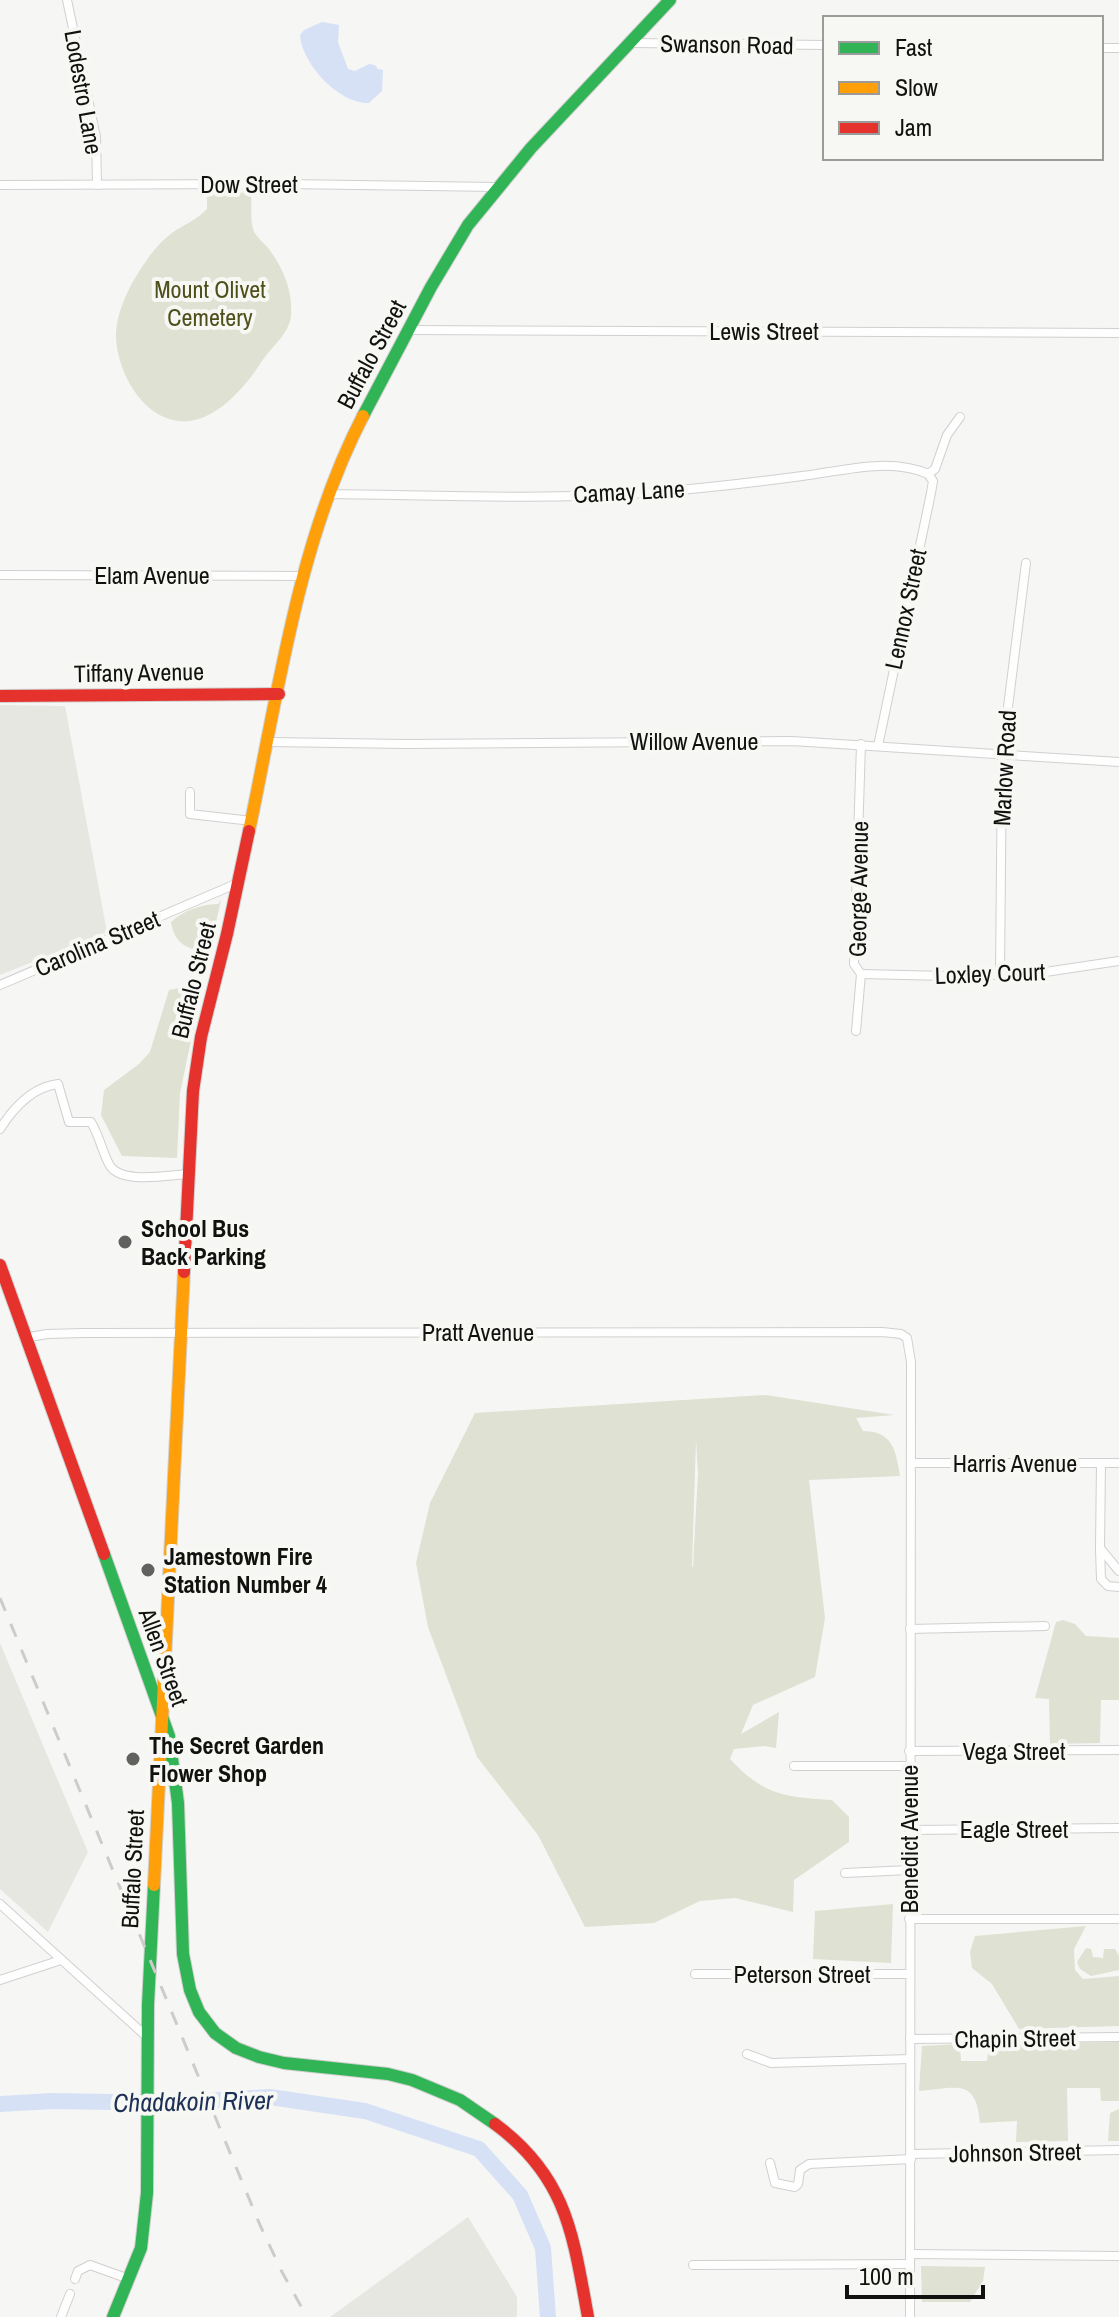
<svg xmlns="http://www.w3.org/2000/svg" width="1119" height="2317" viewBox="0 0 1119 2317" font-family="'Archivo Narrow',sans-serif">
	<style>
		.built { fill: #e7e7e1 }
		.green { fill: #dfe1d2; fill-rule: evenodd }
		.water { fill: #d6e1f6 }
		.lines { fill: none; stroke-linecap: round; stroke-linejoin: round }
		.river { stroke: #d6e1f6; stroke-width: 16 }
		.street-casing { stroke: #d0d0cf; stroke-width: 10 }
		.fast-casing { stroke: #d0d0cf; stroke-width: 14 }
		.slow-casing { stroke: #d0d0cf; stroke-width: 14 }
		.jam-casing { stroke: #d0d0cf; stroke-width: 14 }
		.street { stroke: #fefefe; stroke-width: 8 }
		.fast { stroke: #30b455; stroke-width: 12 }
		.slow { stroke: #ff9f0a; stroke-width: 12 }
		.jam { stroke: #e5322d; stroke-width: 12 }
		.rail { stroke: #ccc; stroke-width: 3; stroke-dasharray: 14 14; stroke-linecap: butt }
		.poi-dot { fill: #616160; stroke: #f7f7f4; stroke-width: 3 }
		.labels { text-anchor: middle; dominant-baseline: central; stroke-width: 8; stroke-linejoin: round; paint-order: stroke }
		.street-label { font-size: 24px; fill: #111110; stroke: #f7f7f4 }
		.park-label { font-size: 24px; fill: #4e501b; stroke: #f7f7f4 }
		.poi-label { font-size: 24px; font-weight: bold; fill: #111110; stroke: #f7f7f4; text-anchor: start }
		.water-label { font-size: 26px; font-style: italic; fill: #1d3157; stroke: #f7f7f4 }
	</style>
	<rect width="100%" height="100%" fill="#f6f6f5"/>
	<g class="built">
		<path d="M0,705L65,706L107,932L0,975Z"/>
		<path d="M0,1643L88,1852L48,1932L0,1889Z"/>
		<path d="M468,2217L517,2297V2317H330Z"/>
	</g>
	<g class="green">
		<path d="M207,191L251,193C252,203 250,219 253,229C255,236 264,243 268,248C283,267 293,291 291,316C289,334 272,346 262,361C247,385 219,418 189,421C144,425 115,370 116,332C117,314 127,290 137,275C146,260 157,244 172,233C183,225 197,220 207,209Z"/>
		<path d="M221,900L209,954C188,948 175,946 171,922C185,910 199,905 218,904Z"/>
		<path d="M186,987L202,988L180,1093L177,1158L122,1156L101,1115L104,1090L139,1064L150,1052L169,990Z"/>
		<path d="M766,1395L894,1415L856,1418L863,1431C893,1431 896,1451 900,1476L809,1480L825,1618L815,1677L753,1705L741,1734L779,1712L776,1748L764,1746L734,1749L730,1759C763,1795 785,1797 832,1800L849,1817V1842L794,1880L793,1912L735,1898L700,1901L654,1923L585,1927L538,1835L477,1757L428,1627L416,1563L430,1503L475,1413ZM696,1440L698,1473L693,1567H692Z"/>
		<path d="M1063,1620L1075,1624L1086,1636L1119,1638V1700H1101L1100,1743L1050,1744L1049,1699L1035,1698L1056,1622Z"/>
		<path d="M893,1904L891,1963L813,1959L815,1911Z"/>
		<path d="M1086,1926L1074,1949L1075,1970L1083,1979L1119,1976V2026L1019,2029L992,1984L972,1968L970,1952L975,1936Z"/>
		<path d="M1086,1948L1091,1949L1093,1957L1103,1958L1104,1949H1115L1119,1956V1970L1091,1976L1080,1969L1077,1962Z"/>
		<path d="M1119,2042V2101H1101L1100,2088H1067L1068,2141L1016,2142L1017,2121L980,2123C976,2077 957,2088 919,2091L922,2046L960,2044L961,2061H987L989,2044Z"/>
		<path d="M1119,2109V2141H1108L1110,2113Z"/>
		<path d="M921,2266L985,2267L983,2281L970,2302H922Z"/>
	</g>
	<path class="water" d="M322,22L339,25L338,42L348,69L355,71L369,64L375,65L378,69L383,70L382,91L369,103C339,104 302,64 300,35L304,30Z"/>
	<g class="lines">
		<path class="river" d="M0,2104L52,2101L173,2103L270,2097L365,2111L479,2149L520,2195L543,2248L548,2317"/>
		<g class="street-casing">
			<g id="street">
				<path d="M67,0L96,137L97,185"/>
				<path d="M630,43L825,45"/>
				<path d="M1101,48H1119"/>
				<path d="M0,185L286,184L498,187"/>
				<path d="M408,330L1119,333"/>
				<path d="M928,474L935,469L947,435L960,417"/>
				<path d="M328,494C433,495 540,500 645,493C697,489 750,483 802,476C842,471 890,457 928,474"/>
				<path d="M0,575L305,576"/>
				<path d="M269,742L406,744L792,741L1119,762"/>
				<path d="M878,746L931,493L933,481L928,474"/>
				<path d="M190,792V814L252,821"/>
				<path d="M861,974L946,976L1032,974L1119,961"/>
				<path d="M1000,975L1002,755L1026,563"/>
				<path d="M0,985L238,883"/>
				<path d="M856,1031L861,974L854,964L861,744"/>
				<path d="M0,1129C14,1107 32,1087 58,1084L69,1122H91C99,1135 102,1151 109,1164C119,1185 168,1175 189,1174"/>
				<path d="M24,1338L47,1334L83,1333L882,1332L901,1334L907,1338L911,1362L910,2317"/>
				<path d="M911,1463H1119"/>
				<path d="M1101,1463L1100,1548L1119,1571"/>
				<path d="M1100,1549L1101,1579L1108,1586L1119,1587"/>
				<path d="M910,1629L1045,1626"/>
				<path d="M909,1751L1119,1750"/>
				<path d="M794,1766H909"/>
				<path d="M909,1830L1119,1828"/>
				<path d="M845,1873L909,1870"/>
				<path d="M0,1904L147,2037"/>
				<path d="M909,1919H1119"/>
				<path d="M695,1974H909"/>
				<path d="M0,1980L61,1960"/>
				<path d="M910,2039L1119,2037"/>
				<path d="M747,2054L771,2063L910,2059"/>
				<path d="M911,2154L1119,2150"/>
				<path d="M770,2163L775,2183L795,2187L798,2184L800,2170L809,2164L911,2159"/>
				<path d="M910,2254L1119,2256"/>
				<path d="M693,2265L910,2264"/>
				<path d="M75,2279L78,2271L90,2265L129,2279"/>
				<path d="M61,2317L70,2294"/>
			</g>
		</g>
		<g class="fast-casing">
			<g id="fast">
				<path d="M363,416L431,287L468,225L531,148L670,0"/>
				<path d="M104,1554L169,1736L178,1803L183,1954L190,1990L199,2012L215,2033L236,2048L259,2057L284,2063L388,2074L412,2080L460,2100L495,2124"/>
				<path d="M113,2317L141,2248L147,2193L148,2005L154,1885"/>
			</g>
		</g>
		<g class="slow-casing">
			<g id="slow">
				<path d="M249,831C278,694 298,541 363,416"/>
				<path d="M154,1885L184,1272"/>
			</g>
		</g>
		<g class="jam-casing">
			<g id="jam">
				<path d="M0,696L279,694"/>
				<path d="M0,1265L104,1554"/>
				<path d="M184,1272L193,1091L201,1037L227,934L249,831"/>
				<path d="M495,2124C567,2177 573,2235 588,2317"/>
			</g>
		</g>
		<use href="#street" class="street"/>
		<use href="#fast" class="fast"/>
		<use href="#slow" class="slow"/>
		<use href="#jam" class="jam"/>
		<path class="rail" d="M0,1598L260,2225L282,2272L307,2317"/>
	</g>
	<g class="poi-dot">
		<circle cx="125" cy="1242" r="8"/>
		<circle cx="148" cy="1570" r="8"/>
		<circle cx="133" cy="1759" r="8"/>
	</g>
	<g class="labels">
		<g class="street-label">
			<text transform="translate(727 44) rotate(1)">Swanson Road</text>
			<text transform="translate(84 92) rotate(80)">Lodestro Lane</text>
			<text x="249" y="184">Dow Street</text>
			<text x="764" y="331">Lewis Street</text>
			<text transform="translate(371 354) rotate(-62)">Buffalo Street</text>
			<text transform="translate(629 491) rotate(-3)">Camay Lane</text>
			<text x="152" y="575">Elam Avenue</text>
			<text transform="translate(905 609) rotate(-78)">Lennox Street</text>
			<text transform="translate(139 672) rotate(-1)">Tiffany Avenue</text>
			<text x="694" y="741">Willow Avenue</text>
			<text transform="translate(1004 768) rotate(-87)">Marlow Road</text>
			<text transform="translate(858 889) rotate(-89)">George Avenue</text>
			<text transform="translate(97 943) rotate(-23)">Carolina Street</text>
			<text transform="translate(990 973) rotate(-2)">Loxley Court</text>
			<text transform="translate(193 980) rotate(-76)">Buffalo Street</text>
			<text x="478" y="1332">Pratt Avenue</text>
			<text x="1015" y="1463">Harris Avenue</text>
			<text transform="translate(164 1657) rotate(70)">Allen Street</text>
			<text x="1014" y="1751">Vega Street</text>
			<text x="1014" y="1829">Eagle Street</text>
			<text transform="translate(909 1839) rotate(-90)">Benedict Avenue</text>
			<text transform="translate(132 1869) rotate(-87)">Buffalo Street</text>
			<text x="802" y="1974">Peterson Street</text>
			<text transform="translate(1015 2038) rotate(-1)">Chapin Street</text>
			<text transform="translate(1015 2152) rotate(-1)">Johnson Street</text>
		</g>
		<g class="park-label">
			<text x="210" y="289">Mount Olivet<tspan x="210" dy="28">Cemetery</tspan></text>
		</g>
		<g class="poi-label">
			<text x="141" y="1228">School Bus<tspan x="141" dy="28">Back Parking</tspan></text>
			<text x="164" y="1556">Jamestown Fire<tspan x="164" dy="28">Station Number 4</tspan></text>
			<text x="149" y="1745">The Secret Garden<tspan x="149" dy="28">Flower Shop</tspan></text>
		</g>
		<g class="water-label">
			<text transform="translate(193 2101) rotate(-1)">Chadakoin River</text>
		</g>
	</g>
	<rect x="823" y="16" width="280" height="144" fill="#f7f7f4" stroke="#9b9b99" stroke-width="2"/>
	<rect x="839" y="42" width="40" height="12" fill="#30b455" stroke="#9b9b99" stroke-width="2"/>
	<text x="895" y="56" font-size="24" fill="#111110">Fast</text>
	<rect x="839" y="82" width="40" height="12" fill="#ff9f0a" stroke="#9b9b99" stroke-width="2"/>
	<text x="895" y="96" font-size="24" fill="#111110">Slow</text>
	<rect x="839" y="122" width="40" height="12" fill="#e5322d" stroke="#9b9b99" stroke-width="2"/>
	<text x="895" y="136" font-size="24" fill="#111110">Jam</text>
	<path d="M847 2285v12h136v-12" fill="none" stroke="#111110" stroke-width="4"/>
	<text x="859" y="2285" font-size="24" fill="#111110" stroke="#f7f7f4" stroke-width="6" paint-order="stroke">100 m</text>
</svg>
